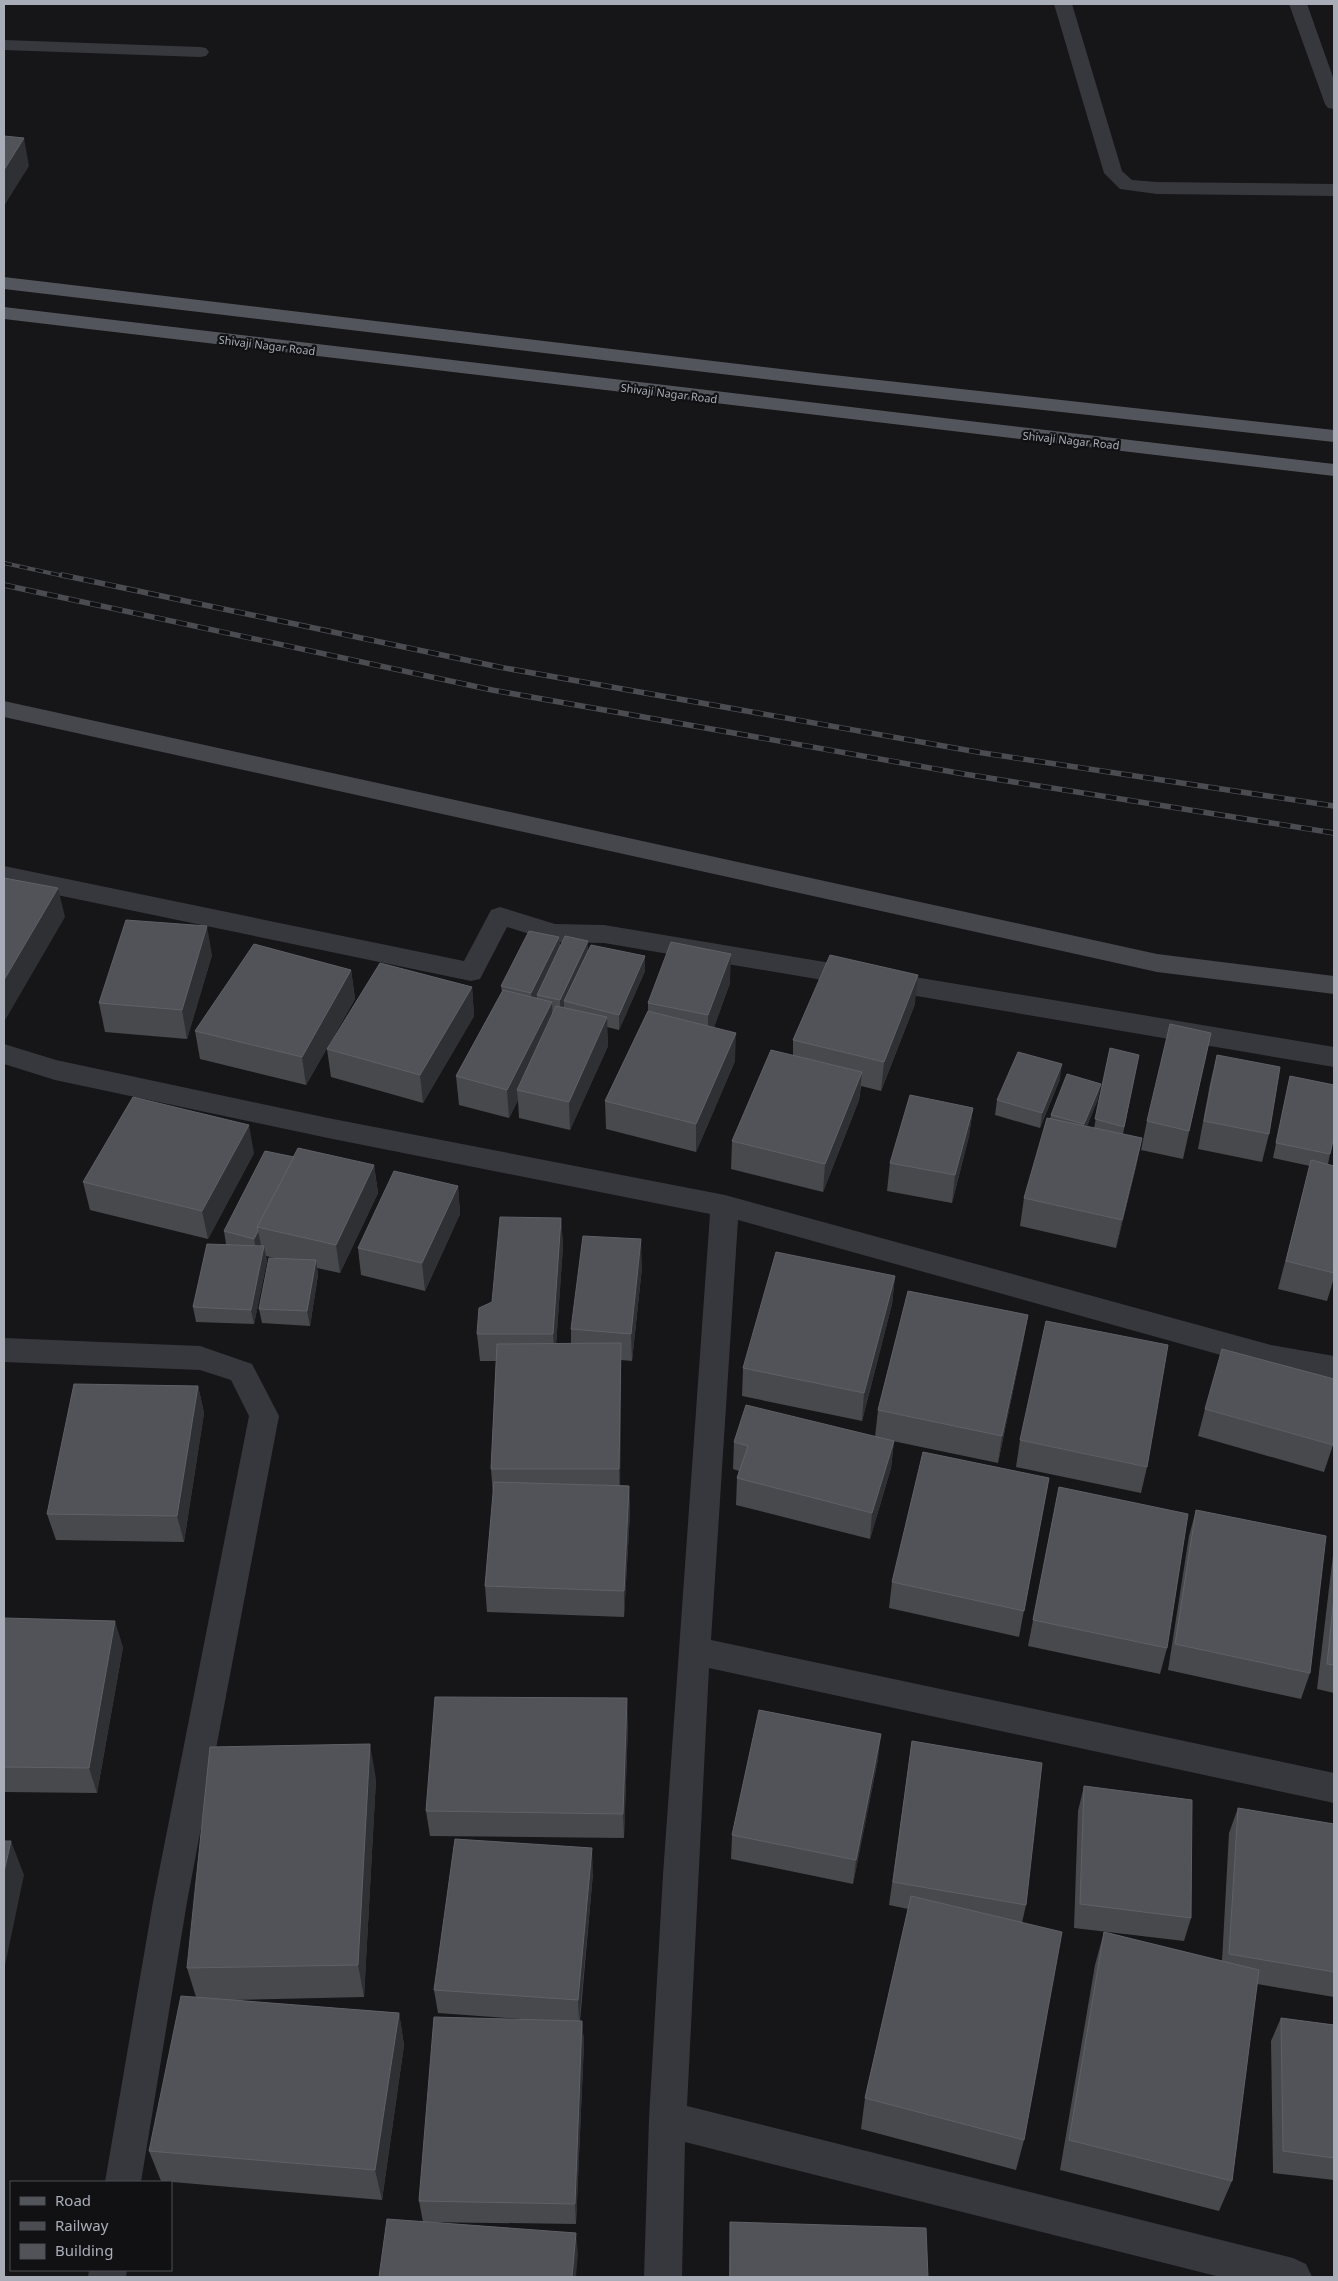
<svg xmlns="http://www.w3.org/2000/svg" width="1338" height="2281" viewBox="0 0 1338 2281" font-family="'Noto Sans',sans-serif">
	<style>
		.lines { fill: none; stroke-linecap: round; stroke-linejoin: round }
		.street { fill: #37383d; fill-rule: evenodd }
		.secondary { fill: #45474d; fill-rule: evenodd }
		.primary { fill: #53555c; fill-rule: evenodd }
		.rail-far1-casing { stroke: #4a4c52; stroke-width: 4 }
		.rail-casing { stroke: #4a4c52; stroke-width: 5.5 }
		.rail-far1 { stroke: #111113; stroke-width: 2.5; stroke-dasharray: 8; stroke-linecap: butt }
		.rail { stroke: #111113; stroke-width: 4; stroke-dasharray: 11; stroke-linecap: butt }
		.wall { fill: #47494d }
		.shaded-wall { fill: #2f3033 }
		.building { fill: #525359; stroke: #5f6168 }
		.labels { text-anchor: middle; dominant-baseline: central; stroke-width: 4.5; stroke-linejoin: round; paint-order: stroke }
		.far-street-label { font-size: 11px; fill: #a8adb8; stroke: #111113 }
	</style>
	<rect width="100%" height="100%" fill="#161618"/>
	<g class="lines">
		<g class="street">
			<path d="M1054,4H1072L1122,171L1132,180L1157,182L1334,184V196L1157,194L1120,189L1104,173Z"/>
			<path d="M1289,4H1307L1334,80V109L1328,108L1325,104Z"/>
			<path d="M4,40L200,47L206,48L209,52L206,56L200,57L4,50Z"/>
			<path d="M4,866L464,961L491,910L500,907L555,924L604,925L1334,1047V1067L604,943L555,942L507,927L480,979L471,981L4,884Z"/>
			<path d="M4,1044L56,1060L328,1118L725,1195L1271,1345L1334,1356V1380L1271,1369L738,1220L711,1640L1334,1773V1803L709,1668L687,2106L1293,2258L1306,2264L1312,2277H1220L685,2142L682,2277H644L649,2119L663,1875L710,1214L328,1138L55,1080L4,1064Z"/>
			<path d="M4,1338L200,1346L252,1364L279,1416L187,1902L141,2182H105L153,1902L249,1416L231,1380L200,1370L4,1362Z"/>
			<path d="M89,2270H127L126,2277H88Z"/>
		</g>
		<path class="secondary" d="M4,701L1157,954L1334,976V994L1157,972L4,717Z"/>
		<g class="primary">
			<path d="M4,277L815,373L1334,430V442L815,385L4,289Z"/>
			<path d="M4,307L1334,464V476L4,319Z"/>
		</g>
		<g class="rail-far1-casing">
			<path id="rail-far1" d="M4,563L68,577"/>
		</g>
		<g class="rail-casing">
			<g id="rail">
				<path d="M62,575L499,667L983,753L1334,806"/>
				<path d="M4,585L492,690L964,774L1334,833"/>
			</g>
		</g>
		<use href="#rail-far1" class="rail-far1"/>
		<use href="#rail" class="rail"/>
	</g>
	<g class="wall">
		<path d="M559,937L560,947L588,951L645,956V971L619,1030L607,1027L608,1046L570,1130L519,1118L518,1100L509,1118L459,1105L456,1076L502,992L501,986Z"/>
		<path d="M212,955L187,1039L105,1032L99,1003Z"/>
		<path d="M351,970L355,999L306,1085L200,1059L195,1031Z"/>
		<path d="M730,983L714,1027L735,1061L696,1152L606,1129L605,1101L648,1011V1003Z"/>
		<path d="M472,987L474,1016L423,1103L331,1077L327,1049Z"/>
		<path d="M915,1004L881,1091L861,1086L859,1100L823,1192L731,1169L732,1141L793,1055V1040Z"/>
		<path d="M1211,1033L1183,1159L1141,1150L1147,1121Z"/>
		<path d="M1110,1048L1136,1069L1123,1134L1142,1138L1136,1167L1116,1248L1020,1226L1024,1198L1051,1115L1098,1099L1087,1126L1094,1128Z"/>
		<path d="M1217,1055L1269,1134L1262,1162L1198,1149L1210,1084Z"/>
		<path d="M1290,1076L1330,1154L1328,1164L1334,1166V1278L1327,1301L1278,1289L1310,1166L1273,1158Z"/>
		<path d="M1060,1079L1040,1128L995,1115L997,1100Z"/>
		<path d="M973,1108L969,1136L952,1203L887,1191L890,1163Z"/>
		<path d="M254,1153L208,1239L90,1210L83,1182Z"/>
		<path d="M294,1157L374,1165L378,1193L340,1273L317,1268L318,1275L310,1326L262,1323L259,1309L279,1259L266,1256L267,1261L254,1324L196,1322L193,1307L226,1244L224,1231Z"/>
		<path d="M458,1186L460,1214L425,1291L361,1275L358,1248Z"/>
		<path d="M561,1218L563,1246L556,1344H571V1329L642,1267L632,1361L621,1360L620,1485L629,1486L630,1512L624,1617L487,1612L485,1586L493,1496L491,1469L496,1361H480L477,1334L492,1302Z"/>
		<path d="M895,1276L892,1304L862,1421L742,1396L743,1368Z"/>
		<path d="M1028,1315L1023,1343L998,1463L883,1439L894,1441L891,1468L870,1539L736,1505L737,1478L739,1471L733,1469L734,1442L875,1437L878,1410Z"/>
		<path d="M198,1386L204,1413L184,1542L56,1540L47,1514Z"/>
		<path d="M1205,1409L1333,1445L1324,1472L1198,1436Z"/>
		<path d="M1020,1440L1147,1467L1141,1493L1016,1467Z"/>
		<path d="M1049,1478L1019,1637L889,1608L892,1582Z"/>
		<path d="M1059,1487L1167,1648L1160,1674L1028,1646Z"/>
		<path d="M1196,1510L1310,1673L1301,1699L1168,1670L1189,1536Z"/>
		<path d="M1334,1552V1693L1317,1689L1333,1555Z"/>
		<path d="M4,1618L123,1647L97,1793L4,1792Z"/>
		<path d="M628,1723L624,1838L430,1836L426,1811Z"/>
		<path d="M912,1741L1026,1905L1022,1923L1024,2140L1016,2170L861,2129L865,2098L908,1909L889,1905Z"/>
		<path d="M878,1759L853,1884L731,1859L732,1835Z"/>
		<path d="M376,1779L364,1997L233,2000L399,2013L404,2045L382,2200L161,2181L149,2151L196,1997L187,1968Z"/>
		<path d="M1084,1786L1191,1918L1184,1941L1074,1928L1078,1811Z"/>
		<path d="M1238,1808L1334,1824V1997L1257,1984L1232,2181L1219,2211L1060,2170L1095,1965L1104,1932L1222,1961L1229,1833Z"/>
		<path d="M593,1873L580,2021H582L584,2043L576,2224L423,2222L419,2201L521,2019L438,2013L434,1990Z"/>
		<path d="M1281,2018L1334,2025V2180L1273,2173L1271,2041Z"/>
		<path d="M730,2222L928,2277H729Z"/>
	</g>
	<g class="shaded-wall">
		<path d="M24,138L29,166L4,206V170Z"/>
		<path d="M58,888L65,917L4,1022V980Z"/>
		<path d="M207,926L212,955L187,1039L182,1010Z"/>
		<path d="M559,937L560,952L537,995V997L532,1008L531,993Z"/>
		<path d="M588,941V956L564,1001V1006L560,1015V1000Z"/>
		<path d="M731,954L730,983L708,1044V1015Z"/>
		<path d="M645,956V971L619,1030V1015Z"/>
		<path d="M351,970L355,999L306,1085L302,1057Z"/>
		<path d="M918,975L915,1004L881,1091L884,1062Z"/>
		<path d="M472,987L474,1016L423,1103L420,1075Z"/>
		<path d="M552,1002L553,1031L517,1090L518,1100L509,1118L507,1090Z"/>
		<path d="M607,1017L608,1046L570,1130L569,1102Z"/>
		<path d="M736,1033L735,1061L696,1152V1124Z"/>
		<path d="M1062,1064L1060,1079L1040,1128L1042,1113Z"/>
		<path d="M862,1072L859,1100L823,1192L825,1164Z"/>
		<path d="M1101,1084L1098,1099L1082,1138L1084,1124Z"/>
		<path d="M973,1108L969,1136L952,1203L955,1175Z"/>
		<path d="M249,1125L254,1153L208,1239L202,1211Z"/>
		<path d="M1142,1138L1136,1167L1116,1248L1122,1220Z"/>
		<path d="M374,1165L378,1193L340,1273L336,1245Z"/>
		<path d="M458,1186L460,1214L425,1291L422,1263Z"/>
		<path d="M561,1218L563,1246L555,1362L553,1334Z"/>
		<path d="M258,1231L261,1245L257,1253L254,1239Z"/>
		<path d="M641,1239L642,1267L632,1361L631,1334Z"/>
		<path d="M264,1246L267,1261L254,1324L251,1310Z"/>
		<path d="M316,1260L318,1275L310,1326L307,1311Z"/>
		<path d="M895,1276L892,1304L862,1421L864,1393Z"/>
		<path d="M1028,1315L1023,1343L998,1463L1002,1436Z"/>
		<path d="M621,1343V1371L620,1496L619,1469Z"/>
		<path d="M198,1386L204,1413L184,1542L177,1516Z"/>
		<path d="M894,1441L891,1468L870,1539L872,1513Z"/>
		<path d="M629,1486L630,1512L624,1617V1591Z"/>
		<path d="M115,1621L123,1647L97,1793L89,1768Z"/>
		<path d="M627,1698L628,1723L624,1838L623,1814Z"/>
		<path d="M881,1734L878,1759L853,1884L856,1860Z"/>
		<path d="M370,1744L376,1779L364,1997L358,1965Z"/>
		<path d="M11,1841L24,1875L4,1970V1872Z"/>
		<path d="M592,1848L593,1873L579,2023L578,2000Z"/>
		<path d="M399,2013L404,2045L382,2200L375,2170Z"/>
		<path d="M582,2021L584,2043L576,2224L575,2204Z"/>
		<path d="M576,2233L578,2254L576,2277H572Z"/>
	</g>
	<g class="building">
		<path d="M4,136L24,138L4,170Z"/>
		<path d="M4,878L58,888L4,980Z"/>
		<path d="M126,920L207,926L182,1010L99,1003Z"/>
		<path d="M529,931L559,937L531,993L501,986Z"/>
		<path d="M565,936L588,941L560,1000L537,995Z"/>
		<path d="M671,942L731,954L708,1015L648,1003Z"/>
		<path d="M254,944L351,970L302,1057L195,1031Z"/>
		<path d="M591,945L645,956L619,1015L564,1001Z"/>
		<path d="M830,955L918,975L884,1062L793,1040Z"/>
		<path d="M380,963L472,987L420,1075L327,1049Z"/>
		<path d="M503,990L552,1002L507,1090L456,1076Z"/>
		<path d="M556,1006L607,1017L569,1102L517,1090Z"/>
		<path d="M648,1011L736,1033L696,1124L605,1101Z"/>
		<path d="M1170,1024L1211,1033L1189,1131L1147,1121Z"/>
		<path d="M1110,1048L1139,1055L1124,1127L1095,1119Z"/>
		<path d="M771,1050L862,1072L825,1164L732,1141Z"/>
		<path d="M1018,1052L1062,1064L1042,1113L997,1100Z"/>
		<path d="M1217,1055L1280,1067L1269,1134L1204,1121Z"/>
		<path d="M1067,1074L1101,1084L1084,1124L1051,1115Z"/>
		<path d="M1290,1076L1334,1085V1136L1330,1154L1276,1143Z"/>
		<path d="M910,1095L973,1108L955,1175L890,1163Z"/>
		<path d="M133,1097L249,1125L202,1211L83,1182Z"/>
		<path d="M1047,1118L1142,1138L1122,1220L1024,1198Z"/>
		<path d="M298,1148L374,1165L336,1245L257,1227Z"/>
		<path d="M265,1151L294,1157L257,1227L258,1231L254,1239L224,1231Z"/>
		<path d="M1311,1160L1334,1166V1273L1286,1261Z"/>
		<path d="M394,1171L458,1186L422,1263L358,1248Z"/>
		<path d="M500,1217L561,1218L553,1334H477L479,1308L492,1302Z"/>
		<path d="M583,1236L641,1239L631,1334L571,1329Z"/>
		<path d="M207,1244L264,1246L251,1310L193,1307Z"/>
		<path d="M776,1252L895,1276L864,1393L743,1368Z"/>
		<path d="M269,1258L316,1260L307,1311L259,1309Z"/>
		<path d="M908,1291L1028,1315L1002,1436L878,1410Z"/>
		<path d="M1046,1321L1168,1345L1147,1467L1020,1440Z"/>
		<path d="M621,1343L619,1469H491L497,1344Z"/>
		<path d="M1222,1349L1334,1379V1438L1333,1445L1205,1409Z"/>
		<path d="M74,1384L198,1386L177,1516L47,1514Z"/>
		<path d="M746,1405L894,1441L872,1513L737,1478L748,1446L734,1442Z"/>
		<path d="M923,1452L1049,1478L1024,1611L892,1582Z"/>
		<path d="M494,1482L629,1486L624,1591L485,1586Z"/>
		<path d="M1059,1487L1188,1514L1167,1648L1033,1620Z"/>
		<path d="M1196,1510L1326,1536L1310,1673L1175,1644Z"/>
		<path d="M1334,1597V1665L1327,1664Z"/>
		<path d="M4,1618L115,1621L89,1768L4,1767Z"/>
		<path d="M435,1697L627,1698L623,1814L426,1811Z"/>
		<path d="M759,1710L881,1734L856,1860L732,1835Z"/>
		<path d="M912,1741L1042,1763L1026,1905L893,1882Z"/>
		<path d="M370,1744L358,1965L187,1968L210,1747Z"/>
		<path d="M1084,1786L1192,1800L1191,1918L1080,1904Z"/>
		<path d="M1238,1808L1334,1824V1972L1229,1954Z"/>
		<path d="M455,1839L592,1848L578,2000L434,1990Z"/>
		<path d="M4,1841H11L4,1872Z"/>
		<path d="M911,1896L1062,1932L1024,2140L865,2098Z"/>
		<path d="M1104,1932L1259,1970L1232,2181L1069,2140Z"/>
		<path d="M181,1996L399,2013L375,2170L149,2151Z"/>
		<path d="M434,2017L582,2021L575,2204L419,2201Z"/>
		<path d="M1281,2018L1334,2025V2158L1283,2151Z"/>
		<path d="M387,2219L576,2233L572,2277H379Z"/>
		<path d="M730,2222L926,2228L928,2277H730Z"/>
	</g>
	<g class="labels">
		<g class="far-street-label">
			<text transform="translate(267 345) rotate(7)">Shivaji Nagar Road</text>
			<text transform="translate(669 393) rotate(7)">Shivaji Nagar Road</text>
			<text transform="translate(1071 440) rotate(6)">Shivaji Nagar Road</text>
		</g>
	</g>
	<rect width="1338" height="2281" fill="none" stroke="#a8adb8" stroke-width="10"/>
	<rect x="10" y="2181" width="162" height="90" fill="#111113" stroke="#4d4f55"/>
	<rect x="20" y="2197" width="25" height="8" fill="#53555c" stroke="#4d4f55"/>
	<text x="55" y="2206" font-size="15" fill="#a8adb8">Road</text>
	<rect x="20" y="2222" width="25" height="8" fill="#4a4c52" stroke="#4d4f55"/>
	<text x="55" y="2231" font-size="15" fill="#a8adb8">Railway</text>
	<rect x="20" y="2244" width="25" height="15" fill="#525359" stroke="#4d4f55"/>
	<text x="55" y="2256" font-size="15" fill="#a8adb8">Building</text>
</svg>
